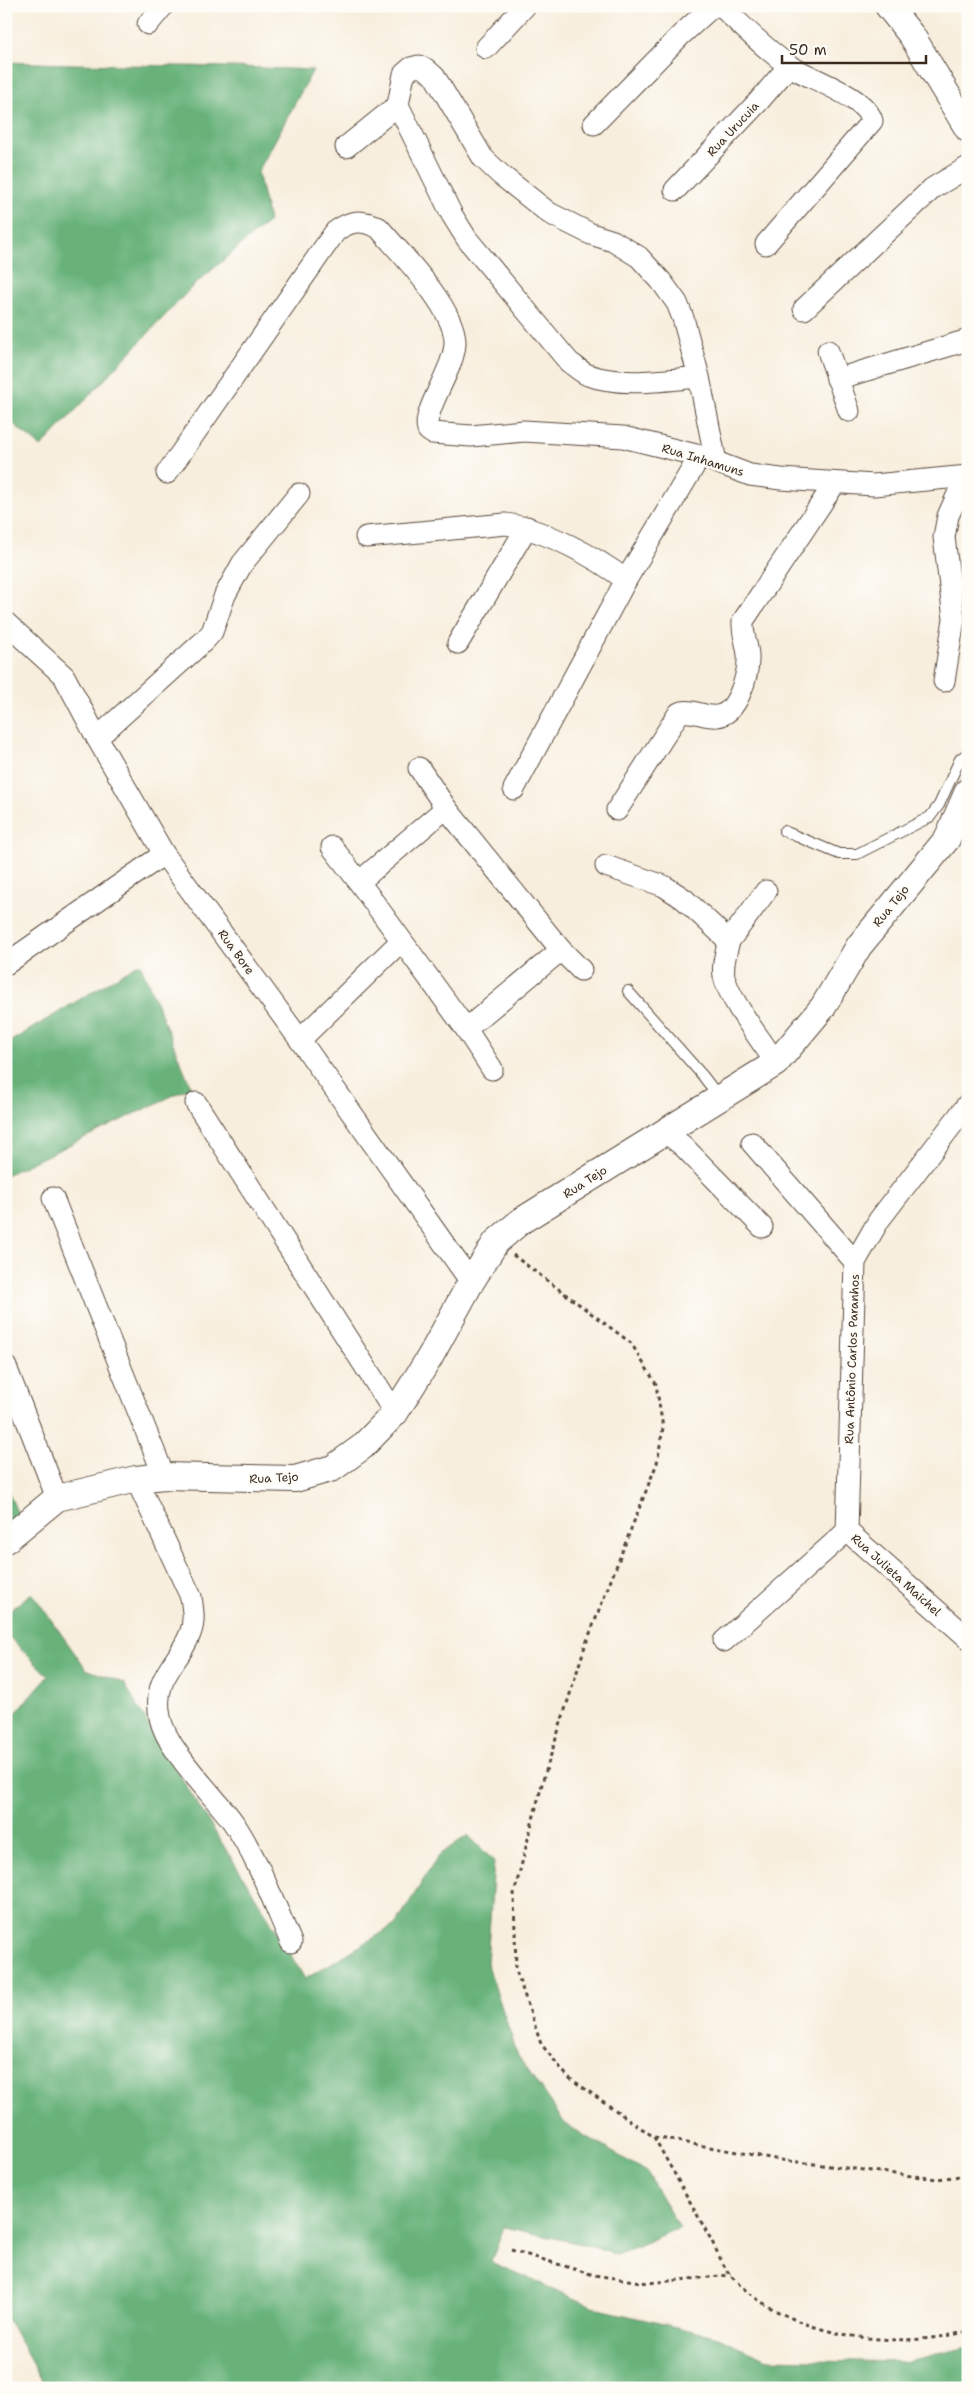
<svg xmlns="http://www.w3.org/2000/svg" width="974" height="2394" viewBox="0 0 974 2394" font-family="'Shantell Sans',sans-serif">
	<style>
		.forest { fill: #67b27a; stroke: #516e4c }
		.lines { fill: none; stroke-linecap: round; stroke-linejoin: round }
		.service-casing { stroke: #57473b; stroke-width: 12 }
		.minor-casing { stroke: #57473b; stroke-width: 23 }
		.tertiary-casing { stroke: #57473b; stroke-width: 28 }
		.path { stroke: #57473b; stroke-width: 3; stroke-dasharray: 4 4; stroke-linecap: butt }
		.service { stroke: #fff; stroke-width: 10 }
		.minor { stroke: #fff; stroke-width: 21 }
		.tertiary { stroke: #fff; stroke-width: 26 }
		.labels { text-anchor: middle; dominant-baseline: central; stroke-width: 5; stroke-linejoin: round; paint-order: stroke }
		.street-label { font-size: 12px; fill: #3b2a1e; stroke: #fdfcf7 }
	</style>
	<rect width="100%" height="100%" fill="#fdfcf7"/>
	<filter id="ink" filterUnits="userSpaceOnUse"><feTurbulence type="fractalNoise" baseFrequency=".02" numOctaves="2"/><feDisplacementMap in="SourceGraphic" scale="10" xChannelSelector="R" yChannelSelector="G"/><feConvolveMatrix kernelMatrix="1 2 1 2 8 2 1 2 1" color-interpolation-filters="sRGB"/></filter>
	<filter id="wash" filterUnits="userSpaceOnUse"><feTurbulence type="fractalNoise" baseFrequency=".0096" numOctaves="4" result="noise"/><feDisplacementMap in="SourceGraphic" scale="20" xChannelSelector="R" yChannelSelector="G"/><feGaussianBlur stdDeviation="1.12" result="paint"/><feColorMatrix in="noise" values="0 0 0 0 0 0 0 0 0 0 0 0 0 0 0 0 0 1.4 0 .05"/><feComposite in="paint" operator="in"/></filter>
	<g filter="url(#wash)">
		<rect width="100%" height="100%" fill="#f8eedd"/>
		<g class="forest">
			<path d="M6,62C109,66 211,65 313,70L258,172L269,221L191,288L41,447L6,418Z"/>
			<path d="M140,963L191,1087L6,1175V1044Z"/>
			<path d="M6,1486L20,1519L6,1530Z"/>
			<path d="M32,1593L86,1669L124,1683C182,1783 247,1879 305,1979L395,1925L439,1855L468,1835L494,1861L487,1963L518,2056L566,2125L647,2172L679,2228L617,2255L586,2245L504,2227L491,2262L599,2309L715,2336L767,2359L904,2362L968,2347V2388H32L43,2382L6,2317V1724L48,1676L6,1634V1613Z"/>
		</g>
	</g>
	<g filter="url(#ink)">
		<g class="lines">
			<g class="service-casing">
				<g id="service">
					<path d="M784,831L839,854H857L930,817L939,805L960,759L968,753"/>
					<path d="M628,991L703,1076L719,1097"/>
				</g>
			</g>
			<g class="minor-casing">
				<g id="minor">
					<path d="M721,6C742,26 764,48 788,65C807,78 866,96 872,121L766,244"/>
					<path d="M148,24L163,6"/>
					<path d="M486,48L525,6"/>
					<path d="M594,124L681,35L713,6"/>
					<path d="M346,147L398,105"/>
					<path d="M675,190L759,101L789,66"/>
					<path d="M804,309L933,188L968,167"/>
					<path d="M828,351L849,411"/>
					<path d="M699,377C663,380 623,387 588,375C581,372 575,366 569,362L467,239L452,215L398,105L404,74L411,68L419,66L426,69L435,77L483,158L501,175L549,213L591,234L613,241L639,257L661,281L677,303L683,318L699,377L716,462"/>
					<path d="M837,379L968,340"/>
					<path d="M167,473L335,232C350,220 362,219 379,228C401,254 454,307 455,341C456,368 421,411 428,430L432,433L471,436L524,431L623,437L700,456L750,475L781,479L874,485L968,476"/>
					<path d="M366,537L506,524C546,530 594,556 626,580"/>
					<path d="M6,623L64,676L97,738L164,854L300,1040L471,1282"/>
					<path d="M458,643L527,527"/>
					<path d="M944,681L954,619L944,537L948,516L966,476"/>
					<path d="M97,738L205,640L212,632L225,595L242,564L299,494"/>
					<path d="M419,768L446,808"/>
					<path d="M514,789L626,580L700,456"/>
					<path d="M617,810L679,713C692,708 704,718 717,716C738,714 749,673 748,655C747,643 742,633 743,621L835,483"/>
					<path d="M332,847L359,882L466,1029L492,1069"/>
					<path d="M606,866L664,886L684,899L729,941C726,953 722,964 724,976C729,1000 762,1041 776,1063"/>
					<path d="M359,882L446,808L561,950L581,970"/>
					<path d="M729,941L766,891"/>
					<path d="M6,964L164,854"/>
					<path d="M466,1029L561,950"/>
					<path d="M300,1040L400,942"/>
					<path d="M196,1103L395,1413"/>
					<path d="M664,1131L683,1146L762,1227"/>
					<path d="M752,1143L855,1262"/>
					<path d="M53,1198L164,1476"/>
					<path d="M6,1367L57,1498"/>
					<path d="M136,1479L191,1597C193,1610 195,1622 190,1634C178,1665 152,1677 160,1717C166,1750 213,1794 233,1822C258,1859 273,1901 291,1942"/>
					<path d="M847,1531L855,1262L879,1220L968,1104"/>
					<path d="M847,1531L968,1638"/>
					<path d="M724,1641L847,1531"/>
				</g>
			</g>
			<g class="tertiary-casing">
				<g id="tertiary">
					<path d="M888,6L912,36L968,129"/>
					<path d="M6,1540L57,1498L136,1479L164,1476L295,1479L333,1468L362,1447L395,1413L430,1357L471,1282L496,1242L521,1221L776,1063L823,1007L859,946L947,839L968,791"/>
				</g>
			</g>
			<g class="path">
				<path d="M513,1255L631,1343L656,1384L663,1428L657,1463L585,1646L543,1780L514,1894L516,1970L541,2044L568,2077L654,2137L781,2160L937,2179L968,2175"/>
				<path d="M654,2137C672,2170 691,2203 709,2236C716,2248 722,2265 731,2276C785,2336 893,2352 968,2331"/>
				<path d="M511,2250L594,2275L648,2283L731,2275"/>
			</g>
			<use href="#service" class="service"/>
			<use href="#minor" class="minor"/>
			<use href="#tertiary" class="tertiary"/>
		</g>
	</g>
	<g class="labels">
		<g class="street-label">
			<text transform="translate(733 129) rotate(-47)">Rua Urucuia</text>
			<text transform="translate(703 460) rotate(17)">Rua Inhamuns</text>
			<text transform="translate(891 906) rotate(-51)">Rua Tejo</text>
			<text transform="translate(236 952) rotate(54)">Rua Bore</text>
			<text transform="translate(585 1182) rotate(-33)">Rua Tejo</text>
			<text transform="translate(852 1359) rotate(-88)">Rua Antônio Carlos Paranhos</text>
			<text transform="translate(274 1478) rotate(-3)">Rua Tejo</text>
			<text transform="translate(896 1575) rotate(42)">Rua Julieta Maichel</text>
		</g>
	</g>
	<rect width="974" height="2394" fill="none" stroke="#fdfcf7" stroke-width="25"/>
	<path d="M782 55v8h144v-8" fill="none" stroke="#3b2a1e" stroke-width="2.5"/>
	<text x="789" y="55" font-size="15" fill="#3b2a1e" stroke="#fdfcf7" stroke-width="4" paint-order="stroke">50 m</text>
</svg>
